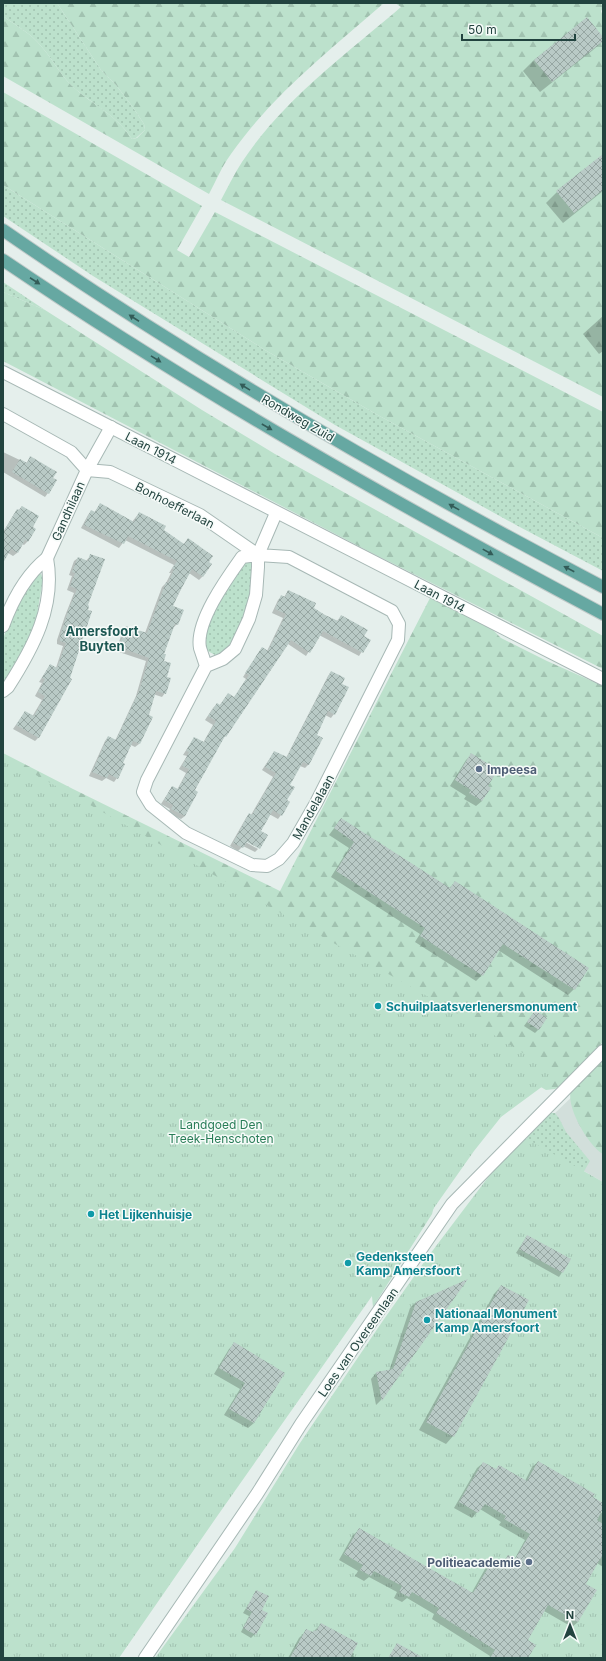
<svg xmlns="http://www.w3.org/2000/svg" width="606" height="1661" viewBox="0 0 606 1661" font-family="Inter,sans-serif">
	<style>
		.built { fill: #d2dfdb }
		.grass { fill: url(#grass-dots) }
		.forest { fill: url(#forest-firs) }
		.park { fill: url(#park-tufts) }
		.shadow { fill: #0003 }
		.building { fill: url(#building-cross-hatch) }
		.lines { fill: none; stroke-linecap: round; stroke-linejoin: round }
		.street-casing { stroke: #a7b8b5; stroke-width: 14 }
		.primary-casing { stroke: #c1cac9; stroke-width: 14 }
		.street { stroke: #fff; stroke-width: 12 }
		.primary { stroke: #66a8a2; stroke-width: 12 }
		.oneway { fill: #335c58 }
		.service-dot { fill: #5c6f8a; stroke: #f6fbf9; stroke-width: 1.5 }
		.culture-dot { fill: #0f9aa8; stroke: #f6fbf9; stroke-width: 1.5 }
		.labels { text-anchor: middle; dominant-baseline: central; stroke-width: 3; stroke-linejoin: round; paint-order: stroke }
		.street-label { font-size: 12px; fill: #22433f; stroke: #f6fbf9 }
		.service-label { font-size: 12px; font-weight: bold; fill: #4e5e75; stroke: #f6fbf9; text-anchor: start }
		.culture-label { font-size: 12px; font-weight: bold; fill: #0d838f; stroke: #f6fbf9; text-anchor: start }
		.park-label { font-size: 12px; fill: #287d57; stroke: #f6fbf9 }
		.neighbourhood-label { font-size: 13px; font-weight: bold; fill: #1c5752; stroke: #f6fbf9 }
	</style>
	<defs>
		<pattern id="grass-dots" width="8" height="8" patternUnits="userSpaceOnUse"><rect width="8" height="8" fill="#bce1cc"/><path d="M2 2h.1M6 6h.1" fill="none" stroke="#a1c2b0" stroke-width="1.8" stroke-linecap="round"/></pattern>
		<pattern id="forest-firs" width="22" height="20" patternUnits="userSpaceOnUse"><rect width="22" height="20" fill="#bce1cc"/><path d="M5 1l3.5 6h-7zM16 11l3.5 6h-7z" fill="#a1c2b0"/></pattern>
		<pattern id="park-tufts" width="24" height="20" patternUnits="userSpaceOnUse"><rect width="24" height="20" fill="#bce1cc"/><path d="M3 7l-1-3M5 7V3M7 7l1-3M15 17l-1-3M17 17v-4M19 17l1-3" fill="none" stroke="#a1c2b0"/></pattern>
		<pattern id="building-cross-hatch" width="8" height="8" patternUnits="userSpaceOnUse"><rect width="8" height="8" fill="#b9cac6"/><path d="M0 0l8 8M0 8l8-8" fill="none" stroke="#96a6a2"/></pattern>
	</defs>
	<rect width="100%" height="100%" fill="#e5efec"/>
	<path class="built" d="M603,1067V1182L528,1139Z"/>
	<g class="grass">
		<path d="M3,3H57L101,70L116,85L132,106L144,124L145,130L136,138L132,139C116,114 92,105 71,85C59,73 52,58 41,46C31,33 16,26 3,16Z"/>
		<path d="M3,185L265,350L376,414L603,538V571L516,525L335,425L93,276L3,216Z"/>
		<path d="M3,282L45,310L3,292Z"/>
		<path d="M252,559L254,565L248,607L240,629L224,653L215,655L206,650C205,642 205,635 207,628C212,610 235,567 252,559Z"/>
		<path d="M37,574H41L43,579L36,621L26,649L3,686C3,672 2,657 3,643C5,623 26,591 37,574Z"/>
		<path d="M551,1113H555L559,1118L566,1132L590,1161L583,1173L526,1142L528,1135L547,1114Z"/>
	</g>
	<g class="forest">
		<path d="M57,3H384C330,50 273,94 231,154C222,166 216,181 209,194L3,76V16C16,26 31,33 41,46C52,58 59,73 71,85C92,105 115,113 132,139L137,138L145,130L144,124L132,106L116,85L101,70Z"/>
		<path d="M395,3H603V8L601,11L603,17V397L221,200C228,187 234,174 242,162C283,100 345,55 401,7Z"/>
		<path d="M3,92L202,206L177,250L189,257L215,212L603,412V538L376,414L265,350L3,185Z"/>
		<path d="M3,292L45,310L202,410L275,454L603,636V669L372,553L3,361Z"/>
		<path d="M430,598L491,628L501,638L547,661L603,686V1042L562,1084L555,1089L546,1090L453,1036L438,1192L432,1214L373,1307L371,1286L3,982V753L73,789L280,891Z"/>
		<path d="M603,1057V1154C589,1147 563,1103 572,1088C579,1078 594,1067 603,1057Z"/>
	</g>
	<g class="park">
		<path d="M3,757C105,812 205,870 305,927C390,975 476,1022 558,1075L501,1117L474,1151L218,1515L119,1658H3Z"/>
		<path d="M520,1135L603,1182V1658H155L235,1548L300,1443L382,1322L427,1258Z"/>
	</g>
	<g class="shadow">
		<path d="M587,18L603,38V41L593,50L540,92L523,71L534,60Z"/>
		<path d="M603,155V191L563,223L546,203L557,192Z"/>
		<path d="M603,316V351L599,354L583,334Z"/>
		<path d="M3,452L26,463L31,457L52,478L48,493L45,497L3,472Z"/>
		<path d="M100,504L132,522L139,513L183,545L188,539L203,576L199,580L189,573L172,607L177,624L173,628L163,654L166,678L165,693L162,697L153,694L147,715L151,717L139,744L135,747L131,745L121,764L117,778L114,782L106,778L102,781L89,776L105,741L108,737L115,741L136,696L146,661L116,651L123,630L126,627L145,633L162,587L166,583L171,573H169L174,565L125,540L119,548L81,528L88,515L91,511L94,513Z"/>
		<path d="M22,507L32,527L35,529L27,542L24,545L22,544L17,553L13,556L8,553L3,561V532L14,514Z"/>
		<path d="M91,555L86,606L69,679L70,680L38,738L35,741L13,729L25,712L32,717L42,700L35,696L42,683L39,682L50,665L56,668L63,646L57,644V640L65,616L74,593L67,590L72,576L69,575L74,561L78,558L86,561Z"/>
		<path d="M288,591L312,609L337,621L341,616L363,637L369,640L359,656L319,635L306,656L288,644L221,740L194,791L185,816L181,819L168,813L170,809L161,804L172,787L177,790L186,773L179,769L187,756L183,755L194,738L203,743L213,725L205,720L213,708L217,704L219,706L228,694L234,698L246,679L243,677L259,652L262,648L267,651L283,618L272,613L278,600L282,596L284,597Z"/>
		<path d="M331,672L341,685L334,714L331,718L325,715L315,735L309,764L305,768L300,766L289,785L281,815L278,819L269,814L259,832L243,838L242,840L258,849L255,852L243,846L238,851L230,846L246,818L250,815H251L273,777L262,770L274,752L286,758L328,676Z"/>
		<path d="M471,755L487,786L482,801L476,806L464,799L466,796L450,786L466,760Z"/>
		<path d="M341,819L449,888L455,883L574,989L568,995L498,950L482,975L476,981L415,942L420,934L331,877L349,848L329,835Z"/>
		<path d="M532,1015L538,1030L535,1033L524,1026Z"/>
		<path d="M527,1236L570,1260L559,1277L516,1253Z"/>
		<path d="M465,1282L381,1400L376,1405L371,1379L376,1373L389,1371L410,1308L416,1302Z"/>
		<path d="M501,1286L453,1436L446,1444L419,1430L494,1294Z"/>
		<path d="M234,1344L284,1373L254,1423L248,1428L224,1415L240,1389L214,1374L229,1349Z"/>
		<path d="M538,1462L603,1504L600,1512L603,1514V1567L597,1563L585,1584L578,1622L572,1627L544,1611L527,1641V1658H489L490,1656L432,1619L434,1614L407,1598L402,1602L394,1598L397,1592L369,1577L364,1581L355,1576L358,1571L339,1560L353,1535L359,1530L471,1594L485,1569L491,1564L494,1566L497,1563L501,1565L508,1557L514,1560L525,1540L499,1525L501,1522L480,1509L472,1518L454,1508L477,1468L483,1463L495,1470L525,1481L532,1467Z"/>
		<path d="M257,1591L260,1610L255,1634L251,1638L241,1632L249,1616L243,1613Z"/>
		<path d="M321,1624L354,1654L353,1656L356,1658H288L299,1638L307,1630L312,1633Z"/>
	</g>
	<g class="building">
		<path d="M587,17L603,37V41L552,82L534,60Z"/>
		<path d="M603,154V190L574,213L556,191Z"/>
		<path d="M30,456L57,472L53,478L57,480L49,494L12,472L20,459L27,463Z"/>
		<path d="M100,503L134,522L139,512L166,526L164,530L184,544L188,538L213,556L209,562L212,564L203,577L192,569L179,593L173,606L184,610L178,625L175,624L164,654H166L164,661L171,663L167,677L171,678L166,694L156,691L149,715L153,717L140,744L133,741L123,763L125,764L118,779L109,774L107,778L92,772L108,736L116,740L139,691L149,658L119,647L126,626L147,633L166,582L168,583L174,569H172L177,561L128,536L124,544L84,525L91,510L95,512Z"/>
		<path d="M22,506L39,516L33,527L36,529L28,542L25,540L18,553L11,549L3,563V533L17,509L19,510Z"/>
		<path d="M90,554L105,559L88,605L89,606L88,610L92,611L70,678L72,679L39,738L16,725L25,711L34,716L45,696L38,692L45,679L42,678L50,664L57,668L66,643L60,641V636L68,611L77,589L70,586L75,573L72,572L78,557L88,561Z"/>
		<path d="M288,590L316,603L314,608L325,615L338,621L341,615L368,630L364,636L371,640L363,653L323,631L310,653L291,640L226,737L225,736L195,790L198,792L185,816L171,809L173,805L164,800L172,786L178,789L189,769L182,766L189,752L186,751L194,737L204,742L216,721L208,716L217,703L220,705L228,693L234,697L249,675L245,673L262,647L268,651L286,614L275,609L281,595L285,597Z"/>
		<path d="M331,671L345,678L342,684L349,687L335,715L328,711L317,735L323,738L309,765L303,762L290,785L295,787L287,800L290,802L282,816L273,810L261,831L268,835L260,849L247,842L243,848L233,843L249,813L252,815L276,773L265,767L274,751L287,757Z"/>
		<path d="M471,753L498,770L488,786L491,788L482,801L469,793L471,790L455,780Z"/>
		<path d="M341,818L450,888L455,881L589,968L575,990L503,944L483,976L420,936L425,928L336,871L354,842L334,828Z"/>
		<path d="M535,1010L547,1018L539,1030L527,1022Z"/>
		<path d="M527,1235L571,1259L563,1273L519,1249Z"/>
		<path d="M468,1279L390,1389L382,1401L376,1372L393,1369L416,1302Z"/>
		<path d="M501,1285L529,1300L454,1437L426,1422Z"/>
		<path d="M234,1342L285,1373L254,1423L229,1409L245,1383L219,1368Z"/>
		<path d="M538,1461L595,1494L593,1497L603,1503V1509L597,1520L603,1524V1554L586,1584L597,1590L578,1622L548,1605L528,1640L536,1645L528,1658H490L495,1650L436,1613L439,1608L412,1592L409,1597L399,1592L402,1586L374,1571L371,1576L360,1570L363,1565L344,1554L359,1528L473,1593L491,1563L495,1565L496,1561L502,1565L508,1555L515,1559L530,1534L504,1519L506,1516L485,1504L478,1513L459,1502L483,1462L496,1469L499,1465L527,1481Z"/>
		<path d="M256,1590L269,1596L262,1610L268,1613L256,1635L243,1628L252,1612L246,1609Z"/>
		<path d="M321,1623L358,1643L350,1658H290L306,1629L313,1632L314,1630L316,1631Z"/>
		<path d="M397,1643L424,1658H388Z"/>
	</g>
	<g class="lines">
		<g class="street-casing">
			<g id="street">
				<path d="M3,372L603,679"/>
				<path d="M3,414L71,452L87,470L47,558"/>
				<path d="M111,427L87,470L110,472L200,515L258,555"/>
				<path d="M3,626C12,601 27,574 47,558C56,606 33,648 8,687L3,691"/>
				<path d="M206,666L147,780L143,792L151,805L186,833L252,865L267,866L279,859L293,843L316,803L398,640L399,624L392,611L289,557L258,555L242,557C227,578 195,622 200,648C202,654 204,660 206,666L223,659L235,649L249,619L256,595L258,567V555L276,513"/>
				<path d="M145,1658L257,1494L301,1424L452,1204L603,1051"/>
			</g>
		</g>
		<g class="primary-casing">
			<g id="primary">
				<path d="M3,230C195,363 397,479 603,587"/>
				<path d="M3,260C195,390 398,505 603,614"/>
			</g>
		</g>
		<use href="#street" class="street"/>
		<use href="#primary" class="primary"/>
	</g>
	<defs><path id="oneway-solid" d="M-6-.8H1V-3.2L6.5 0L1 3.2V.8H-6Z"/></defs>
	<g class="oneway">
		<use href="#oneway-solid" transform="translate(35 281) rotate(33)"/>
		<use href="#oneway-solid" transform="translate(134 318) rotate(-147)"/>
		<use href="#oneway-solid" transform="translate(156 359) rotate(32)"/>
		<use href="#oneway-solid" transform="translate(245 387) rotate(-148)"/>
		<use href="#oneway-solid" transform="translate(267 427) rotate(30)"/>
		<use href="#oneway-solid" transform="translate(454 507) rotate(-151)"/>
		<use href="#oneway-solid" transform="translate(488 552) rotate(29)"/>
		<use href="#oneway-solid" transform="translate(569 569) rotate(-152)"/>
	</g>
	<g class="service-dot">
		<circle cx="479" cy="769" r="4"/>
		<circle cx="529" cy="1562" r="4"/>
	</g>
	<g class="culture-dot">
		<circle cx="378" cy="1006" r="4"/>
		<circle cx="91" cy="1214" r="4"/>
		<circle cx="348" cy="1263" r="4"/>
		<circle cx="427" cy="1320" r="4"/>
	</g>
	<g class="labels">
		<g class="street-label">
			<text transform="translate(298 418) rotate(30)">Rondweg Zuid</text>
			<text transform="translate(151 448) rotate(27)">Laan 1914</text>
			<text transform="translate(175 505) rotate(27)">Bonhoefferlaan</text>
			<text transform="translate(68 511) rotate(-66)">Gandhilaan</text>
			<text transform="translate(440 596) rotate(28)">Laan 1914</text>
			<text transform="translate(313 807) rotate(-61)">Mandelalaan</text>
			<text transform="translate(358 1342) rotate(-55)">Loes van Overeemlaan</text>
		</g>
		<g class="service-label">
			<text x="487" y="769">Impeesa</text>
			<text x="521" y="1562" text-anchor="end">Politieacademie</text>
		</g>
		<g class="culture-label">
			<text x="386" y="1006">Schuilplaatsverlenersmonument</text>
			<text x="99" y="1214">Het Lijkenhuisje</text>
			<text x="356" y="1256">Gedenksteen<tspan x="356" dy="14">Kamp Amersfoort</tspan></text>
			<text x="435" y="1313">Nationaal Monument<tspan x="435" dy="14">Kamp Amersfoort</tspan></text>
		</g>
		<g class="park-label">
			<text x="221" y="1124">Landgoed Den<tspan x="221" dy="14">Treek-Henschoten</tspan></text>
		</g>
		<g class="neighbourhood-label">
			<text x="102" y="631">Amersfoort<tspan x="102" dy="15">Buyten</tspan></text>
		</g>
	</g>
	<rect width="606" height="1661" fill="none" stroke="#22433f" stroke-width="8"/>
	<g transform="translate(570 1625)" stroke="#f6fbf9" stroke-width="3" paint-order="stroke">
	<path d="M0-3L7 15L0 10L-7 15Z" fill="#22433f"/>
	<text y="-6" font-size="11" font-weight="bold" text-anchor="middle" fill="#22433f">N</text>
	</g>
	<path d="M462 34v6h113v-6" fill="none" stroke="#22433f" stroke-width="2"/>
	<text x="468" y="34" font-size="12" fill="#22433f" stroke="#f6fbf9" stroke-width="3" paint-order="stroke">50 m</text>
</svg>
